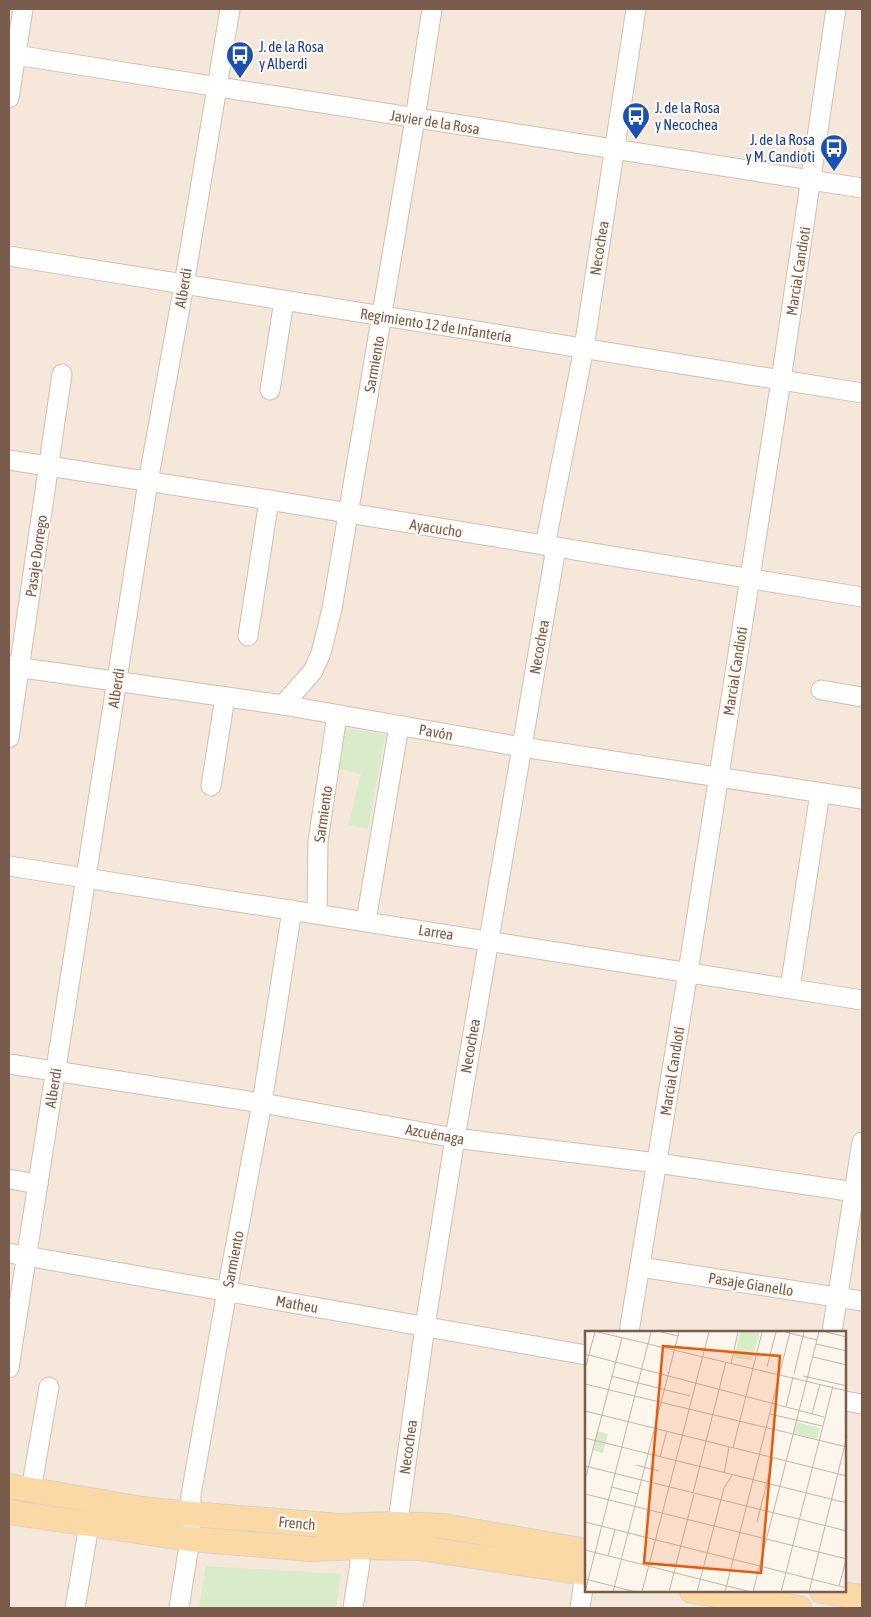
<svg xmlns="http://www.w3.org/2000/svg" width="871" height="1617" viewBox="0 0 871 1617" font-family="'Asap Condensed',sans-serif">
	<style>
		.residential { fill: #f5e8da; fill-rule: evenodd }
		.park { fill: #d8ecc9 }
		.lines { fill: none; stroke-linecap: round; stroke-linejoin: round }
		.minor-casing { stroke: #d1beb0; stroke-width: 21 }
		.major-casing { stroke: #dad1cd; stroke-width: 26 }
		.minor { stroke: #fff; stroke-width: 19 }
		.major { stroke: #fbd9a5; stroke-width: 24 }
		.labels { text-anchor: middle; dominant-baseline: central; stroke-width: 4.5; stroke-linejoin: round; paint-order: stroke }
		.transit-label { font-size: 15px; fill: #164399; stroke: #fffaf3; text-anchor: start }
		.street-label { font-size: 15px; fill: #7a5c4d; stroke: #fffaf3 }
		.inset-road { fill: none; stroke: #c5b3a7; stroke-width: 1 }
		.view { fill: #e8590c; fill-opacity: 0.15; stroke: #e8590c; stroke-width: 2.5 }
		.inset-edge { fill: none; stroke: #7a5c4d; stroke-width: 2.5 }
	</style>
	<rect width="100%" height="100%" fill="#fdf6ec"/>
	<path class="residential" d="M9,9H862V1608H9ZM586,1332H845V1591H586Z"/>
	<g class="park">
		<path d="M344,728L385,735L368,829L348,825L361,774L339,769Z"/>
		<path d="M206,1566L341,1574L336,1608H199Z"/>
	</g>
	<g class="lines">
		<g class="minor-casing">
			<g id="minor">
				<path d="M9,54L862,188"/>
				<path d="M9,98L23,9"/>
				<path d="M9,256L862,393"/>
				<path d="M270,390L284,301"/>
				<path d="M9,460L269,500L862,597"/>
				<path d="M545,546L584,348L636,9"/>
				<path d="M248,636L269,500"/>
				<path d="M9,666L283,705L522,747L862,799"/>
				<path d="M821,690L862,697"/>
				<path d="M283,705L313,671L321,653L332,609L415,119L432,9"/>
				<path d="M9,738L62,374"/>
				<path d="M211,786L225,697"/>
				<path d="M9,866L862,1000"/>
				<path d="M317,914L318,841L337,715"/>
				<path d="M366,921L399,726"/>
				<path d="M790,988L820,793"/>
				<path d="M9,1064L262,1103L455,1138L657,1163L862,1193"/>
				<path d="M9,1179L38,1184"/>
				<path d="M9,1253L586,1355"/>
				<path d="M640,1267L862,1301"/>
				<path d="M629,1332L688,972L781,380L836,9"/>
				<path d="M832,1332L862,1142"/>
				<path d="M9,1368L148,482L184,285L230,9"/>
				<path d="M845,1401L862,1404"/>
				<path d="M31,1490L49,1387"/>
				<path d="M396,1536L425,1326L455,1138L556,548"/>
				<path d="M75,1608L89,1525"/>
				<path d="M179,1608L190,1539L191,1495L227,1291L262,1103L292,910"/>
				<path d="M353,1608L360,1563L357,1535"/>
				<path d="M580,1608L586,1568"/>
			</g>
		</g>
		<g class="major-casing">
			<g id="major">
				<path d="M9,1486L142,1509L191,1514L339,1526L397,1524L444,1526L586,1551"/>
				<path d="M9,1512L190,1539L311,1549L359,1547L420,1548L586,1573"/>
				<path d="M692,1591L799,1608"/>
				<path d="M822,1591L862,1597"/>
			</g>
		</g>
		<use href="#minor" class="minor"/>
		<use href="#major" class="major"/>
	</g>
	<defs>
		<g id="bus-pin" transform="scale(1.4375)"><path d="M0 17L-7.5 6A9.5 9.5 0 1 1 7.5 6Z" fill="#1a4fb4" stroke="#fffaf3"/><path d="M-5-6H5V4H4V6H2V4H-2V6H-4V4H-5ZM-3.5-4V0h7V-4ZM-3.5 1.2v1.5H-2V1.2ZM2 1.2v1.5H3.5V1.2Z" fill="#fff"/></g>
	</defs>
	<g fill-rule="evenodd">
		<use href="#bus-pin" x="240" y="55"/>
		<use href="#bus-pin" x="636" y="116"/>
		<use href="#bus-pin" x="834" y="148"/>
	</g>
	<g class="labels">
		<g class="transit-label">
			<text x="259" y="46">J. de la Rosa<tspan x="259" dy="17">y Alberdi</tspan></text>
			<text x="655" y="107">J. de la Rosa<tspan x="655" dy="17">y Necochea</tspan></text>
			<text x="815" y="139" text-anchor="end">J. de la Rosa<tspan x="815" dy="17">y M. Candioti</tspan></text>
		</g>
		<g class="street-label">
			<text transform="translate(435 122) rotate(9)">Javier de la Rosa</text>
			<text transform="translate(599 248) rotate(-81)">Necochea</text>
			<text transform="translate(798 271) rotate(-81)">Marcial Candioti</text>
			<text transform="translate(183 288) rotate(-80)">Alberdi</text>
			<text transform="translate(436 325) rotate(9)">Regimiento 12 de Infantería</text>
			<text transform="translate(374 364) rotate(-80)">Sarmiento</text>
			<text transform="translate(436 528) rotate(9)">Ayacucho</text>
			<text transform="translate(36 556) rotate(-82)">Pasaje Dorrego</text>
			<text transform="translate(539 647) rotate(-80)">Necochea</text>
			<text transform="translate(735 671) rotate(-81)">Marcial Candioti</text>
			<text transform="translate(116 688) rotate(-81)">Alberdi</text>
			<text transform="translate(436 732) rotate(10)">Pavón</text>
			<text transform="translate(323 814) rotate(-82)">Sarmiento</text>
			<text transform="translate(436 932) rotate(9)">Larrea</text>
			<text transform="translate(470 1046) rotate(-80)">Necochea</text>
			<text transform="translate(672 1071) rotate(-81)">Marcial Candioti</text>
			<text transform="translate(53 1088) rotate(-81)">Alberdi</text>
			<text transform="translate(435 1134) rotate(10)">Azcuénaga</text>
			<text transform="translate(233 1259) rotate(-79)">Sarmiento</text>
			<text transform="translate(751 1284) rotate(9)">Pasaje Gianello</text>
			<text transform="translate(297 1304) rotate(10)">Matheu</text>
			<text transform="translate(408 1447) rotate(-82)">Necochea</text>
			<text transform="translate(297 1523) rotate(5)">French</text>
		</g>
	</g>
	<g transform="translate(585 1331)">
		<rect width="261" height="261" fill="#fdf6ec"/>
		<path d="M155,1H175L167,29L149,27ZM212,91L235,97L232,108L208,102ZM12,100L23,103L18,122L7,119Z" fill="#d8ecc9"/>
		<path class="inset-road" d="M13,1L262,60M76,1L93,5M200,1L232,9M241,1L262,6M231,13L262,20M0,23L239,86M228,26L262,34M146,33L153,1M182,36L191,1M0,38L10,1M209,43L219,1M26,45L105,65M218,45L262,55M0,53L262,116M201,76L208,46M0,80L262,145M185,83L237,95M227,83L235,53M0,107L262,172M148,117L177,1M75,126L82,100M51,134L74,140M0,135L262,200M139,142L144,116M0,149L37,7M27,156L53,163M108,162L141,31M0,163L262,228M0,191L262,257M172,191L188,127M0,219L166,261M23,225L30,199M0,248L51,261M254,255L262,225M0,261L66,1M28,261L94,1M57,261L124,1M84,261L109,163M112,261L139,157L147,144M140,261L205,1M168,261L234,1M196,261L248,55M224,261L262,105"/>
		<path class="view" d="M78,15L195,25L176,242L59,232Z"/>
		<rect width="261" height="261" class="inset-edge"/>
	</g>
	<rect width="871" height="1617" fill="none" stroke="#7a5c4d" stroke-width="20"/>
</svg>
